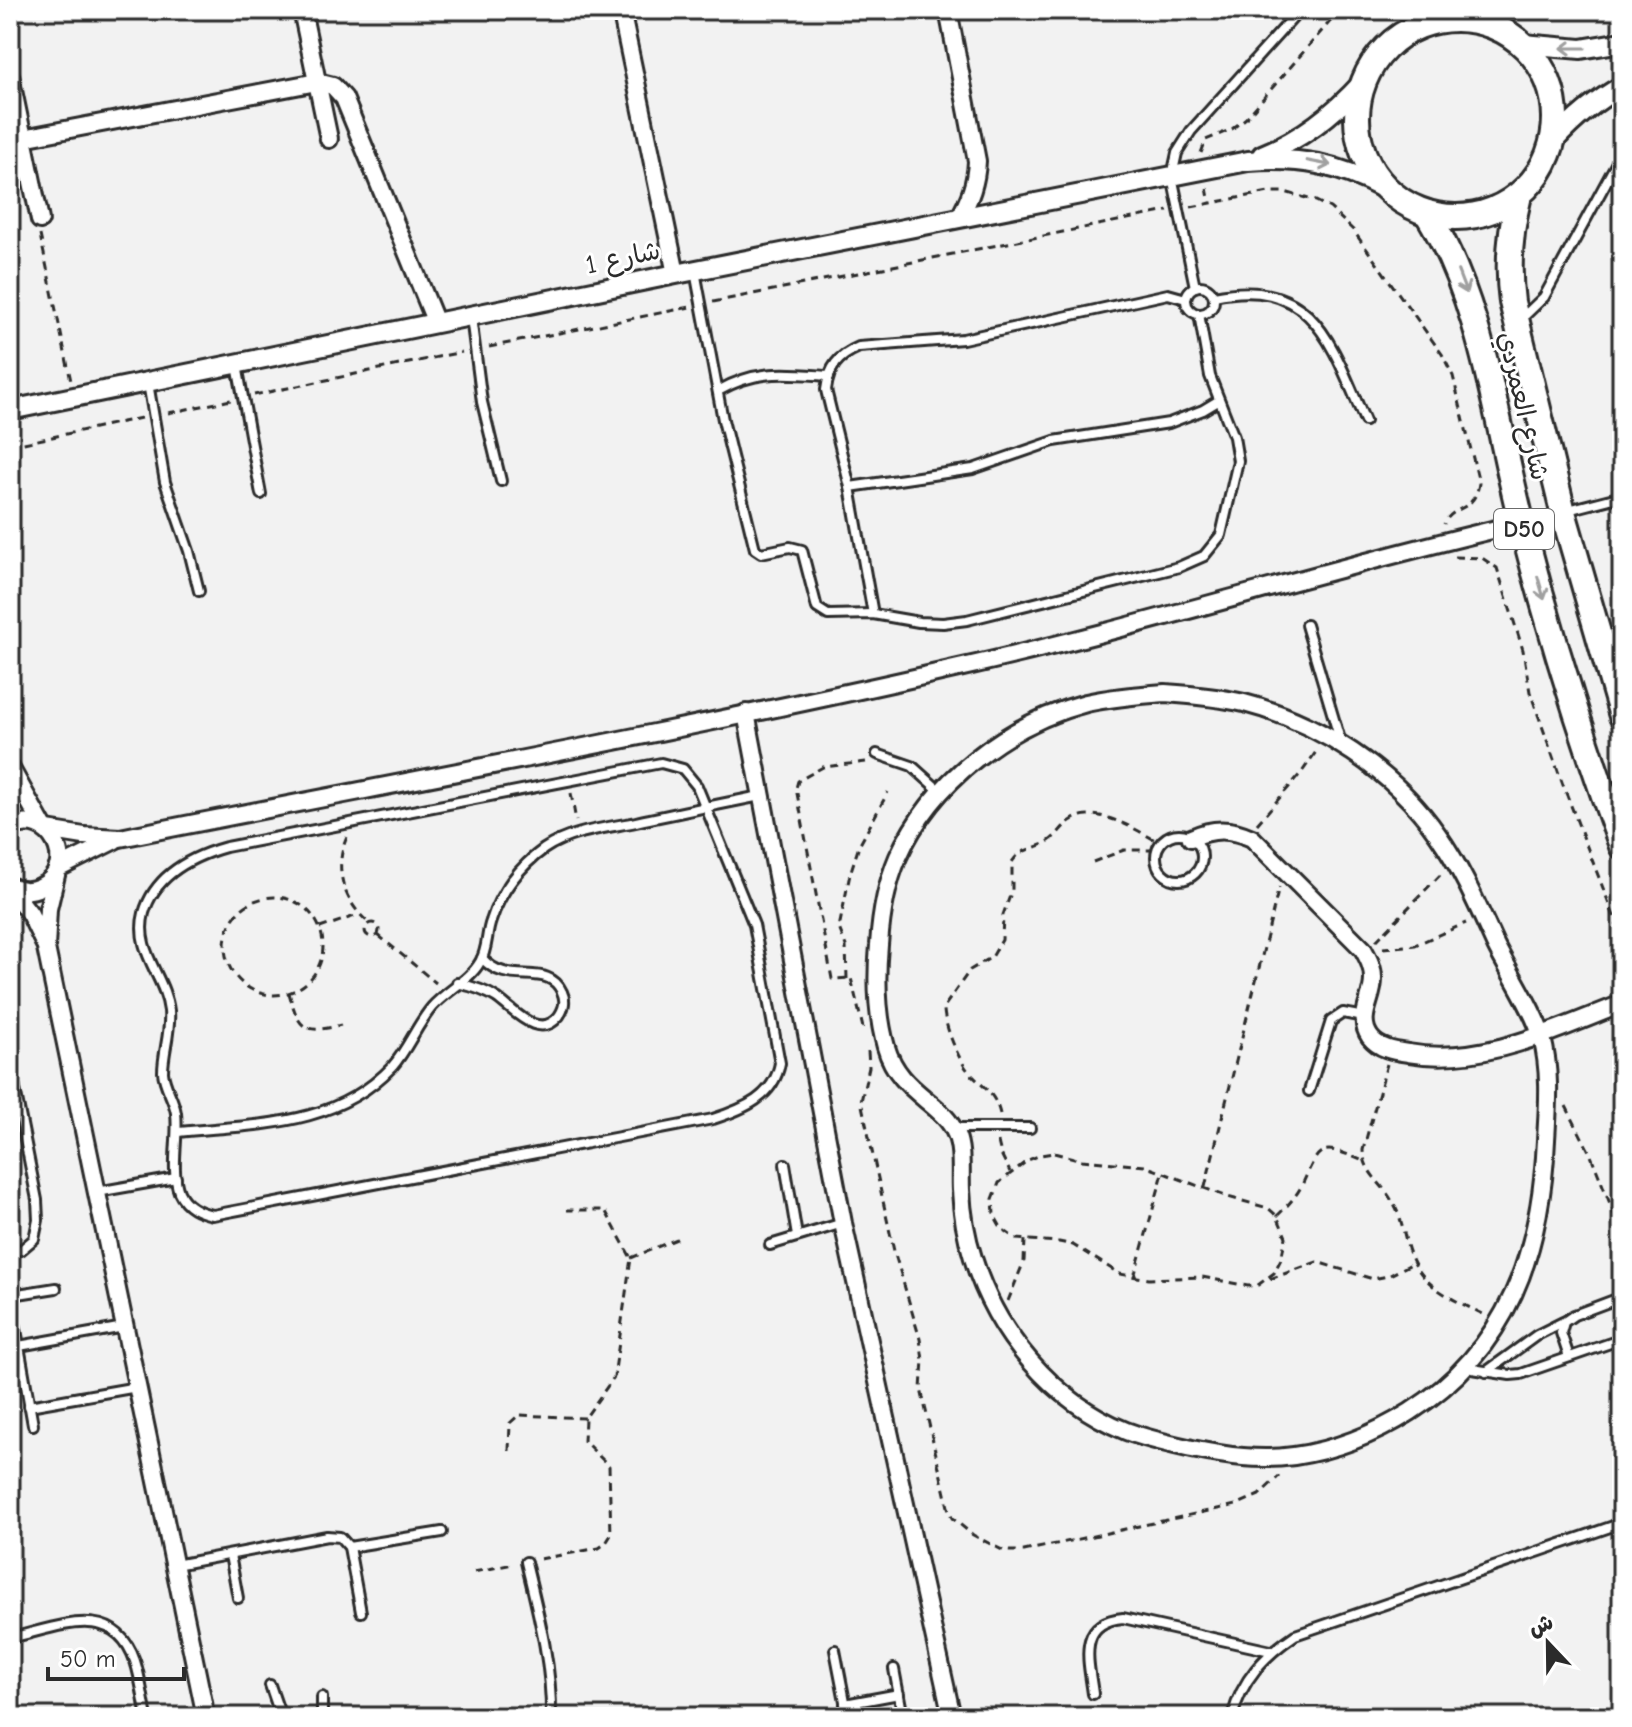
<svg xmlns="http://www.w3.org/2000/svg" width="1632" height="1727" viewBox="0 0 1632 1727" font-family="'Comic Neue','Playpen Sans Arabic',sans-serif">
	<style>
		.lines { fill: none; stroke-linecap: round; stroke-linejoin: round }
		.service-casing { stroke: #2b2b2b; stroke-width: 14 }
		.minor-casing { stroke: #2b2b2b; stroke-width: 22 }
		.tertiary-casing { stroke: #2b2b2b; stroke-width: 24 }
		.primary-casing { stroke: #2b2b2b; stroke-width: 30 }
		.path { stroke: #2b2b2b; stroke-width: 3; stroke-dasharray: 8 6; stroke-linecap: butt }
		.service { stroke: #fff; stroke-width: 8 }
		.minor { stroke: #fff; stroke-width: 16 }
		.tertiary { stroke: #fff; stroke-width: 18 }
		.primary { stroke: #fff; stroke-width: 24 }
		.oneway { stroke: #a0a0a0 }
		.labels { text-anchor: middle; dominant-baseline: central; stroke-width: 6; stroke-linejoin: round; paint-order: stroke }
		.shield { fill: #fff; stroke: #6b6b6b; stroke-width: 2 }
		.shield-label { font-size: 24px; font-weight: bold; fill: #2b2b2b }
		.street-label { font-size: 26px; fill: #2b2b2b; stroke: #fff }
	</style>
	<rect width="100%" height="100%" fill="#f2f2f2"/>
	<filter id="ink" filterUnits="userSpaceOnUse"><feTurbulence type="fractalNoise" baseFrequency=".0125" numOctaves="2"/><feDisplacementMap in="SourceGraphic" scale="16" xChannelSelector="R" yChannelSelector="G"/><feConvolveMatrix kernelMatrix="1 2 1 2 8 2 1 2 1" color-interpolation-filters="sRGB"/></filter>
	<g filter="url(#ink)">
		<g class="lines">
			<g class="service-casing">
				<g id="service">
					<path d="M695,271L723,420L755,549L761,553L790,547L802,550L817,608L828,615L873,614L919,622L943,623L967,620L1179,567L1204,556L1221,535L1238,461L1234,437L1210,376L1199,314"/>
					<circle cx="1200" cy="300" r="14"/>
					<path d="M1195,287L1172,176L1177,153L1191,131L1300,10"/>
					<path d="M1214,296C1314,275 1332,346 1365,421"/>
					<path d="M471,317L482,402L501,481"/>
					<path d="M1520,320L1544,297L1622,153"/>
					<path d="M237,365L261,494"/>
					<path d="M148,383L165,482L189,551L199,591"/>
					<path d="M718,391C756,369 785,373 828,376"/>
					<path d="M850,487L973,469L1054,441L1169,423L1203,410L1218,401"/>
					<path d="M1564,511L1622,496"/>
					<path d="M873,614L850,487L826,390C829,367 838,356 859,347L963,339L1168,294L1186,299"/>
					<path d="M1306,625L1341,743"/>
					<path d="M877,754L912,766L941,792"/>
					<path d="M661,763L683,769L697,786L754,925L780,1063C774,1097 744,1109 713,1119L213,1215C199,1212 186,1207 179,1192C170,1169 179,1137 176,1113C174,1099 164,1086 163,1072C163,1052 171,1032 169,1011C165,976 134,951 144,913C155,875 190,857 226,847Z"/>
					<circle cx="1179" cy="857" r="23"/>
					<path d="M457,983C471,986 485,990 497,998C514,1010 539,1041 559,1016C564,1009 566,1000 562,992C548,960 508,989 482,958"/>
					<path d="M10,1064L37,1200L38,1220L34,1239L21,1250L10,1252"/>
					<path d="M1309,1091L1331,1021L1343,1013L1364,1017"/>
					<path d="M954,1128H1030"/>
					<path d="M178,1132C255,1124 334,1128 392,1067C408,1049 416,1026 432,1007C446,991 470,980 480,962C488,949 486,934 491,921C500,892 520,866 544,849C570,831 606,828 636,822C678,813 719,804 761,796"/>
					<path d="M785,1164L797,1236"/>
					<path d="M97,1192L176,1178"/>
					<path d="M770,1245L843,1223"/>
					<path d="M19,1346L124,1327"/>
					<path d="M1569,1357L1561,1333L1564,1322L1574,1315L1622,1297"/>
					<path d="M1466,1368L1510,1375L1521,1374L1622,1339"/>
					<path d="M1486,1372L1537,1335L1563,1322"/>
					<path d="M29,1406L137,1387"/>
					<path d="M33,1425L11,1301L18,1294L56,1288"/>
					<path d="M349,1547L442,1532"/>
					<path d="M230,1555L238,1598"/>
					<path d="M526,1562C538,1612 552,1665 551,1717"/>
					<path d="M175,1565L327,1536L340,1537L349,1547L361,1612"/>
					<path d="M10,1638C57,1628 114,1600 135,1661C141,1679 143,1699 147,1717"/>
					<path d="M835,1650L848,1717"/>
					<path d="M894,1669L903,1717"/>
					<path d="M270,1685L281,1717"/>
					<path d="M1093,1694C1089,1662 1076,1622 1123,1618L1271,1651"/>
					<path d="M845,1704L899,1694"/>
					<path d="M322,1717V1697"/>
					<path d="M1232,1717C1242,1679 1264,1656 1295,1635L1622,1523"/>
				</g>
			</g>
			<g class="minor-casing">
				<g id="minor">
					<path d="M302,10L329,139"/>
					<path d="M621,10L676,274"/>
					<path d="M948,10L977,161C976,183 970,199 959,218"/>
					<path d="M10,76L40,220"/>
					<path d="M23,138L317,82L333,86L344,98L436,323"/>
					<path d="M1165,693C1192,695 1218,697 1244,703C1319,722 1394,771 1438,835C1462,869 1479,909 1496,946C1509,972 1535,1012 1542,1038C1551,1071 1548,1106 1546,1140C1541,1251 1509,1349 1410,1412C1375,1434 1335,1450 1294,1456C1260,1461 1226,1456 1192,1449C1170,1444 1147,1439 1126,1431C1052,1401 996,1333 973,1258C966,1236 962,1213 961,1190C960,1173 963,1151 956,1134C942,1101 899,1093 886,1047C877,1015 876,978 879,945C881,915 886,885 898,857C932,781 1007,724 1086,703C1113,697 1139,695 1165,693Z"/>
					<path d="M746,713L843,1223L952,1717"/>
					<path d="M10,767L44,828"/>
					<path d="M10,828C50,807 81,867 40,887C30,892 20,891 10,886"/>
					<path d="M47,830L84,836L120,838C401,782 683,731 963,667C1150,625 1334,566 1522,523"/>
					<path d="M1191,838C1213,828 1230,828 1252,838L1363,949C1368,958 1373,967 1373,978C1374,999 1356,1017 1370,1037C1379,1049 1394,1051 1408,1053C1482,1066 1554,1030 1622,1004"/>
					<path d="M57,869L115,840"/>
					<path d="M57,871L48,909L46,948L206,1717"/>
					<path d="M10,888L30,914L44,943"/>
				</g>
			</g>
			<g class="tertiary-casing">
				<g id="tertiary">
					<path d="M1523,44L1581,49L1622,42"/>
					<path d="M1553,142C1574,119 1595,101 1622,86"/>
					<path d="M1262,155C1302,139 1333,115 1362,83"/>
					<path d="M10,410L676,274L1248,161C1302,157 1337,164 1385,189"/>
				</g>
			</g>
			<g class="primary-casing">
				<g id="primary">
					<circle cx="1456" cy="118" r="99"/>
					<path d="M1519,195C1510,231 1507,265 1512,302L1563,512L1622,716"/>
					<path d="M1427,213C1483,304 1495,418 1521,520C1549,630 1583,740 1622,846"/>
				</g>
			</g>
			<g class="path">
				<path d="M1201,153L1206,140L1232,129L1246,118L1340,10"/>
				<path d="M1207,188L1210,203"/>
				<path d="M1191,207L1269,192H1285L1316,201L1330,208L1353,230L1442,354L1453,376L1479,483C1475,513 1453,504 1444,524"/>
				<path d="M40,235L71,381"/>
				<path d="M713,302L1168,211"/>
				<path d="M489,347L690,307"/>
				<path d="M254,395L462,352"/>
				<path d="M168,413L231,400"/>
				<path d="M10,446L141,418"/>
				<path d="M1455,557L1482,558L1497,568L1523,650L1530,692L1563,785L1622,937"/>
				<path d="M571,793L576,821"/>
				<path d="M1257,824L1302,772L1318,749"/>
				<path d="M347,837C333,868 343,901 369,923"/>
				<path d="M1093,862L1124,850H1157"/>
				<circle cx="274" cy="946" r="49"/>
				<circle cx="372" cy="930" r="7"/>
				<path d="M320,928L358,915"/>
				<path d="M378,935L436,983"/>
				<path d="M1376,941L1443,872"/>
				<path d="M1383,948L1415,945L1466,923"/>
				<path d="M847,979L846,946L839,928L850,874L859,846L888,792"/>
				<path d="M289,993C299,1028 302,1035 341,1025"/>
				<path d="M863,1028L851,978L832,979L796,788L798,781L823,767L866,762"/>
				<path d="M868,1051L869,1067L861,1101L894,1251L920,1339L923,1360L921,1389L948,1507L952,1518L973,1535L1004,1551H1024L1236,1505L1259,1495L1279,1476"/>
				<path d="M1387,1064L1363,1150C1364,1174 1383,1183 1393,1203C1401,1216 1403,1230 1407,1245C1418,1285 1448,1297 1483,1314"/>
				<path d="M1566,1106L1590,1153L1622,1234"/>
				<path d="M1000,1114C995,1093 984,1088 970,1073C959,1062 943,1023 944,1007L970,970L992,957L1002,940L1003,915L1012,890V862C1022,847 1035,850 1049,841C1058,835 1063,825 1072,820C1096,804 1139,831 1160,843"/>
				<path d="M998,1142L1001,1154L1010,1172"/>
				<path d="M1054,1153L1082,1160L1145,1166L1228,1197L1268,1208L1277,1216L1286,1237L1281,1259L1274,1273L1258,1285L1248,1286L1202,1277L1149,1279L1120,1274L1073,1245L1059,1242L1016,1239L1002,1229L994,1215L993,1199L999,1183L1028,1160L1041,1155Z"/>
				<path d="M1205,1187L1279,887"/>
				<path d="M1277,1216C1287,1206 1296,1197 1302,1185C1320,1146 1319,1142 1363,1161"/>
				<path d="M631,1258L679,1238"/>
				<path d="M1134,1277L1163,1173"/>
				<path d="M1270,1279L1317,1262L1373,1279L1388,1276L1413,1263"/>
				<path d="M1008,1301L1024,1261L1025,1240"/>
				<path d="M509,1451L510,1423L519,1415L585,1418"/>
				<path d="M540,1559L599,1548L606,1543L611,1535L609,1466L584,1441L585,1418L614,1377L631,1258L605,1210H567"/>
				<path d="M474,1572L513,1564"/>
			</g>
			<use href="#service" class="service"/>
			<use href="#minor" class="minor"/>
			<use href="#tertiary" class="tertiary"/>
			<use href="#primary" class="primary"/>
		</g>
		<defs><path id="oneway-shaft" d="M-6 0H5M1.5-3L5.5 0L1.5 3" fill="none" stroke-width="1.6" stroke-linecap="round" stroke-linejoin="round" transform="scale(2)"/></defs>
		<g class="oneway">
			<use href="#oneway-shaft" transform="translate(1573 48) rotate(180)"/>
			<use href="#oneway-shaft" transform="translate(1319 163) rotate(11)"/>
			<use href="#oneway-shaft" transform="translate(1462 282) rotate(69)"/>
			<use href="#oneway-shaft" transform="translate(1541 588) rotate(74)"/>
		</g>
	</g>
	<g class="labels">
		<rect class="shield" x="1494" y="509" width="60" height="40" rx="6"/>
		<g class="shield-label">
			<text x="1524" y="529">D50</text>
		</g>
		<g class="street-label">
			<text transform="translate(623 258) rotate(-12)">شارع 1</text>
			<text transform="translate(1523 406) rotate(77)">شارع العمردي</text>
		</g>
	</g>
	<rect width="1632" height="1727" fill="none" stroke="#fff" stroke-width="40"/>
	<rect x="20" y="20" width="1592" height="1687" fill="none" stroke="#2b2b2b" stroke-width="3" filter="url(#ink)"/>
	<g transform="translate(1548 1643) rotate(338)" stroke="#ffffff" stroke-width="6" paint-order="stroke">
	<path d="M0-6L14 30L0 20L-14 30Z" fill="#2b2b2b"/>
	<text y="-12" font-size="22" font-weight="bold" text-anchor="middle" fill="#2b2b2b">ش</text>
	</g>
	<path d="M48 1667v12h136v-12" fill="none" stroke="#2b2b2b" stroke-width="4"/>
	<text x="60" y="1667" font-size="24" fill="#2b2b2b" stroke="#ffffff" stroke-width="6" paint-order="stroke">50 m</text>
</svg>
